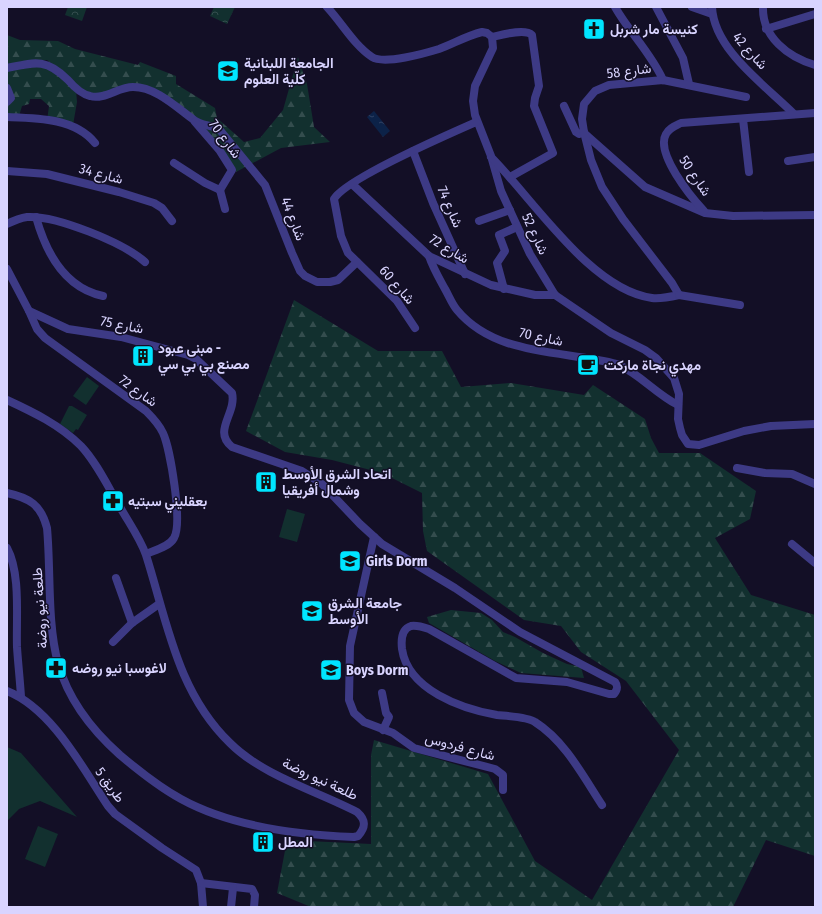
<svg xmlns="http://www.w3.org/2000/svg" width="822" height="914" viewBox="0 0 822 914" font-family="'Fira Sans Condensed',Vazirmatn,sans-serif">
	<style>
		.grass { fill: #12302f }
		.forest { fill: url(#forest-firs) }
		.park { fill: url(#park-crowns) }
		.water { fill: url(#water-ripples) }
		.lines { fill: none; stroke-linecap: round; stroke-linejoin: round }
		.minor { stroke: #3d3a85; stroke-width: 8 }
		.labels { text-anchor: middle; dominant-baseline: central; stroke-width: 3; stroke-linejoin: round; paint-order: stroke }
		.poi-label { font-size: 14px; font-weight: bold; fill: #d9d4ff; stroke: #130f26; text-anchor: start }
		.street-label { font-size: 14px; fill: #d9d4ff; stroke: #130f26 }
	</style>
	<defs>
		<pattern id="forest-firs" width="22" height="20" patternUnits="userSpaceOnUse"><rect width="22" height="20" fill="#12302f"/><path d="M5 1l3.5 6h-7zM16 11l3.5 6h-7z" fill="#344d4e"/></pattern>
		<pattern id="park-crowns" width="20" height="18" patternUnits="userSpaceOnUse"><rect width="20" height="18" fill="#12302f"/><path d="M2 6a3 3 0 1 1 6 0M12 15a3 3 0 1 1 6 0" fill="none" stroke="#344d4e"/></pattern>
		<pattern id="water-ripples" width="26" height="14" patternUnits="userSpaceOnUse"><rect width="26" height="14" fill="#0c2248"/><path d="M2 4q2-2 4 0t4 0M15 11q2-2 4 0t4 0" fill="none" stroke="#2f4163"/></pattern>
	</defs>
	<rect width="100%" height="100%" fill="#130f26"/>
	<g class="grass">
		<path d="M87,377L99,386L86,405L73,396Z"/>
		<path d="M69,406H72L87,415L78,430L76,429L73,433L60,424Z"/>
		<path d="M287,509L305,514L297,542L279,537Z"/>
		<path d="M7,747L21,753L77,817L40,801L19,809L7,821Z"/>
		<path d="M38,826L58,834L45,867L25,859Z"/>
	</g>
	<g class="forest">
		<path d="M7,35L20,40L58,41L75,49L138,65L140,62L176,76V84L215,108L217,118L244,142L260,138L283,110L298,57L307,84L314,127L330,142L281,148L236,172L196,119L150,90H123L102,99L86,92L47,60L7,64Z"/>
		<path d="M46,65L76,90L77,102L73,125L47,121L49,106L41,99H30L29,104L22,106L19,116H7V68Z"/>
		<path d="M294,300L378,351H442L461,387L511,383L584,395L593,385L645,419L651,438L659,453H700L756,491L750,519L715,538L751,595L815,615V856L766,840L733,907H311L277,893L287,840L371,844V755L374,740L488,774L535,861L592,900L679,750L626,681L581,652L561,626L524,620L427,551L423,531L422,493L382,473L332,460L285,452L246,431Z"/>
		<path d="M451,610L481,613L492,620L503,632L515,637L543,653L567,664L581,667L584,678L521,673L495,661L429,623L427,617Z"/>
	</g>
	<g class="park">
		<path d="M68,7H87L82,21L65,15Z"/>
		<path d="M214,7H235L227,24L210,16Z"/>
	</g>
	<path class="water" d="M374,111L390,131L383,137L367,117Z"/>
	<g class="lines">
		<g class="minor">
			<path d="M327,7C342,23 354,45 372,57C384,65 426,53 439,49C453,44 466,36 482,32L487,33L492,37L493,48L475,86L473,101L475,115L491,156L501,191L530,254L555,295L611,333L645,350L656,358L674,378L679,394L678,419L680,428L682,435L688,444L699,445L744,431L771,426L815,424"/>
			<path d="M615,7C629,32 651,53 663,80"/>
			<path d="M656,7L683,58L689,84"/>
			<path d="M692,7L712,14"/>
			<path d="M712,7C714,50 765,85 794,114"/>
			<path d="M763,7C762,37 788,57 815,65"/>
			<path d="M766,29L815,14"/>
			<path d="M492,37C501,35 525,28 532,35L539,86L535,98L534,106L553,153L510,177"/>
			<path d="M7,68C35,62 46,58 68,80C74,87 81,94 90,96C105,100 118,87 133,87C156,87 176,107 194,120C200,125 211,125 219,129L265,185L292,253L300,271L305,276L317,282H330L338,280L357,262"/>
			<path d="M7,88L11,98L7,102"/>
			<path d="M564,106L576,132L579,134L584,132"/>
			<path d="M7,117C37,118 75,118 95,143"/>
			<path d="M743,119L749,172"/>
			<path d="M584,133L645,187L705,213L733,216L815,215"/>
			<path d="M413,151L433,203L465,274"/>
			<path d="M491,157C533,199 591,290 652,298C661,299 670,297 679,295L672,283L623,219L602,187L591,160L584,132L582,119L584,104L595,91L609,85L663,80L746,97"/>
			<path d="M788,161L815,157"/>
			<path d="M174,163L205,183L220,190L232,170L220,151L195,122"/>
			<path d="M7,171L47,174L119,192L154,203L162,208L172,221"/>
			<path d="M352,184L429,256L491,285L535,295H555"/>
			<path d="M220,190L225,209"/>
			<path d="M704,211C691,197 655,153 666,134C669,128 675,126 681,123L815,113"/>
			<path d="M36,217C46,253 65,288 103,296"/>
			<path d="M479,221L510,210"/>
			<path d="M7,224C13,221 20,218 27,217C56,215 124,243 145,262"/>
			<path d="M429,256C433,268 439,278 445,289C449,296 452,304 457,310C496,357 564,350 617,364C640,374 656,394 678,405"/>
			<path d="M7,269L29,311L68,329L121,337L188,355L196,359L232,393C237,413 212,431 232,447L302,471L322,484L360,524L382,544L455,588L520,632L615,682C618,686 618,689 614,694H609L567,682L516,678L429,629C423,627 417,625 411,626C401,629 401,640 402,649C408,690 462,709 497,715C506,716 528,717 535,722C565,741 583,776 602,805"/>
			<path d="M504,289L497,263L505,251L499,235L517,227"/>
			<path d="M679,295L740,305"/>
			<path d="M29,311L37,329L45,338L146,411C153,418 159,424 163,433C170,448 183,523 174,538C169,547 155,550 146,554"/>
			<path d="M415,328L397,301L348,253L341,236L334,199C345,179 451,133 476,122"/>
			<path d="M7,400C33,412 60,425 81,446C97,463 108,487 120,507C129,523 140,538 146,555C167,621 177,692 230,743C263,776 317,791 357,812C366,820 366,827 358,836L354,837C299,835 230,826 181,799C159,787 139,771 120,755C93,731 68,699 58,663C47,623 51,571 47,528C41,505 30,498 7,493"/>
			<path d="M737,468L765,473L792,474L815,484"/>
			<path d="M374,537L350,646L349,700L354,713L364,722L393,733L414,748L495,769L503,775V790"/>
			<path d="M792,544L815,563"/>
			<path d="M7,548C21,574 16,618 17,647C18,663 20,680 21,697"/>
			<path d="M116,578L132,623"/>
			<path d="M113,642L132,623L159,604"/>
			<path d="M7,691C52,709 82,767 108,806L115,814L162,848L196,870L201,883L203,907"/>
			<path d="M382,693L386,713L389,717L383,730"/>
			<path d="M201,883L252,889L255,895L254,907"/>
			<path d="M231,907L233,888"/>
		</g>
	</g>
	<defs>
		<g id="church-square" transform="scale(1.15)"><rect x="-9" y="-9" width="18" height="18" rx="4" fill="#00e5ff" stroke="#130f26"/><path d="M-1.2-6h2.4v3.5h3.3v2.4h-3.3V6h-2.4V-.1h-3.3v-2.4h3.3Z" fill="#111"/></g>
		<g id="university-square" transform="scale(1.15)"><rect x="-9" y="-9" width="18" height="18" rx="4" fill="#00e5ff" stroke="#130f26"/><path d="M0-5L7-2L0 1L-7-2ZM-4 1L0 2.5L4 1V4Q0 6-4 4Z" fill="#111"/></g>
		<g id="building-square" transform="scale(1.15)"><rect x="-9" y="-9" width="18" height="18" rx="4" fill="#00e5ff" stroke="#130f26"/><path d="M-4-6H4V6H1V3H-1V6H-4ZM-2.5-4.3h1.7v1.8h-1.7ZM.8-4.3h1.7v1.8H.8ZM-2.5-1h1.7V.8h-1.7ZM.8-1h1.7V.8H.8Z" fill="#111"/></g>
		<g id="cafe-square" transform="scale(1.15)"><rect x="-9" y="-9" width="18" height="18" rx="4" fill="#00e5ff" stroke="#130f26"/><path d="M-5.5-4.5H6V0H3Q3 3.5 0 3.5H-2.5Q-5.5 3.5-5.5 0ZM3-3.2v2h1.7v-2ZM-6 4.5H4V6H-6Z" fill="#111"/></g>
		<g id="pharmacy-square" transform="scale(1.15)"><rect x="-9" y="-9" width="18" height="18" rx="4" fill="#00e5ff" stroke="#130f26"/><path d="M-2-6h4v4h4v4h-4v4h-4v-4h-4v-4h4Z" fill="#111"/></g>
	</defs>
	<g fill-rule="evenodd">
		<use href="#church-square" x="594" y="29"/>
		<use href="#university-square" x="228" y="71"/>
		<use href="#building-square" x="143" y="356"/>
		<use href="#cafe-square" x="588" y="365"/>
		<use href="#building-square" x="266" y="482"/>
		<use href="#pharmacy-square" x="113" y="501"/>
		<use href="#university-square" x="350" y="561"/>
		<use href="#university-square" x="312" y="611"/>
		<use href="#pharmacy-square" x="56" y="668"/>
		<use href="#university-square" x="331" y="670"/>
		<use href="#building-square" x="263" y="842"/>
	</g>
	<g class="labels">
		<g class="poi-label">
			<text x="610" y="29">كنيسة مار شربل</text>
			<text x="244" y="63">الجامعة اللبنانية<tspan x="244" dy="16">كلّية العلوم</tspan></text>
			<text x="158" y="348">مبنى عبود -<tspan x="158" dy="16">مصنع بي بي سي</tspan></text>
			<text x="604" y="365">مهدي نجاة ماركت</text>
			<text x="282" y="474">اتحاد الشرق الأوسط<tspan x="282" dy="16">وشمال أفريقيا</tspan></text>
			<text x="128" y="501">بعقليني سبتيه</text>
			<text x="366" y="561">Girls Dorm</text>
			<text x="328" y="603">جامعة الشرق<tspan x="328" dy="16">الأوسط</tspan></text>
			<text x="72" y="668">لاغوسبا نيو روضه</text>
			<text x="346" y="670">Boys Dorm</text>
			<text x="278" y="842">المطل</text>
		</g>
		<g class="street-label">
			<text transform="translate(750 51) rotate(48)">شارع 42</text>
			<text transform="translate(629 71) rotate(-7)">شارع 58</text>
			<text transform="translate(225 139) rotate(54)">شارع 70</text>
			<text transform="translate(101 174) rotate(15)">شارع 34</text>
			<text transform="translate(695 176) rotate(56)">شارع 50</text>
			<text transform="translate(450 207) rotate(67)">شارع 74</text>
			<text transform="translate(293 219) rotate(69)">شارع 44</text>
			<text transform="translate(535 234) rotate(65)">شارع 52</text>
			<text transform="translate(449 249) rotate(31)">شارع 72</text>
			<text transform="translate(397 285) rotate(49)">شارع 60</text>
			<text transform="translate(122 325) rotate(11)">شارع 75</text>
			<text transform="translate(541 337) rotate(12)">شارع 70</text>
			<text transform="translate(138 391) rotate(36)">شارع 72</text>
			<text transform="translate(40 608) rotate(-94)">طلعة نيو روضة</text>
			<text transform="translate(460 747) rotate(15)">شارع فردوس</text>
			<text transform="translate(320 779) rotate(25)">طلعة نيو روضة</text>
			<text transform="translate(110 785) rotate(54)">طريق 5</text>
		</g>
	</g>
	<rect width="822" height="914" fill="none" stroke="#d9d4ff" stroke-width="16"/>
</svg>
